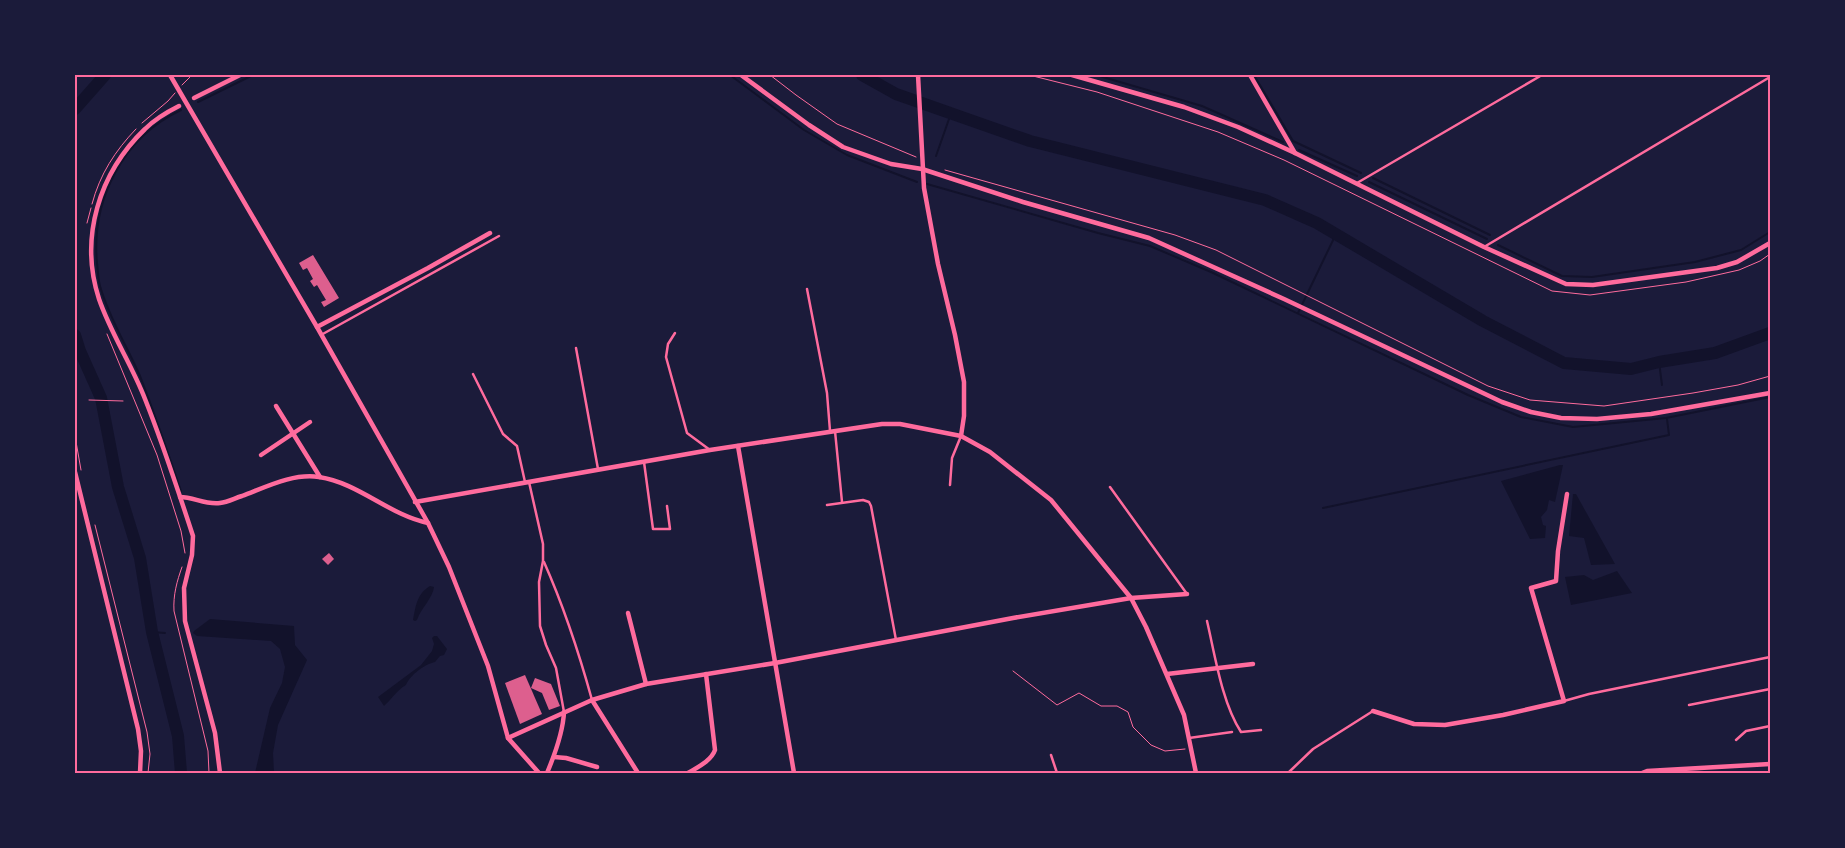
<svg xmlns="http://www.w3.org/2000/svg" width="1845" height="848" viewBox="0 0 1845 848" font-family="Lato,sans-serif">
	<style>
		.water { fill: #12122b }
		.lines { fill: none; stroke-linecap: round; stroke-linejoin: round }
		.stream { stroke: #12122b; stroke-width: 2 }
		.river { stroke: #12122b; stroke-width: 12 }
		.building { fill: #dd5f8e }
		.path { stroke: #ff6b9d; stroke-width: 1 }
		.service { stroke: #ff6b9d; stroke-width: 2.5 }
		.minor { stroke: #ff6b9d; stroke-width: 4.5 }
		.neatline { fill: none; stroke: #ff6b9d; stroke-width: 2 }
	</style>
	<rect width="100%" height="100%" fill="#1b1b3a"/>
	<g class="water">
		<path d="M1560,465H1563L1555,502L1549,500L1547,510L1541,517L1543,525L1546,526L1545,538L1530,539L1501,481Z"/>
		<path d="M1573,494H1576L1615,564L1591,565L1584,538L1569,536Z"/>
		<path d="M1617,571L1632,593L1571,605L1565,577L1584,575L1593,580Z"/>
		<path d="M430,586L434,587C433,598 421,608 417,620L415,621L413,620C416,605 417,594 430,586Z"/>
		<path d="M210,619L294,626L295,645L307,660L278,725L273,753L274,773H255L270,708L282,683L285,667L280,649L271,641L197,636L193,633L194,631Z"/>
		<path d="M434,636H437L447,649L444,655L440,656L435,662C425,664 410,675 406,685C397,690 392,699 384,706L378,697L421,665L432,651L434,644L432,638Z"/>
	</g>
	<g class="lines">
		<g class="stream">
			<path d="M730,75L804,130L847,155L917,182"/>
			<path d="M1096,75L1202,106L1283,142"/>
			<path d="M1254,75L1293,141L1361,173"/>
			<path d="M198,102L253,75"/>
			<path d="M181,110C123,137 91,200 97,263C98,271 98,279 100,286C109,318 127,346 140,376C155,414 168,453 181,491"/>
			<path d="M1299,150L1357,176"/>
			<path d="M936,156L949,119"/>
			<path d="M1373,178L1490,235"/>
			<path d="M1369,182L1487,239"/>
			<path d="M927,184L1098,233L1150,246L1211,272L1468,395L1521,417L1573,427L1666,418L1770,397"/>
			<path d="M1498,245L1562,276L1592,277L1695,262L1741,250L1770,232"/>
			<path d="M1298,313L1336,234"/>
			<path d="M75,352L80,351"/>
			<path d="M1659,362L1662,385"/>
			<path d="M1323,508L1669,435L1667,419"/>
			<path d="M152,632L165,633"/>
		</g>
		<g class="river">
			<path d="M862,75L896,94L1030,141L1265,200L1317,223L1483,321L1564,363L1631,369L1659,362L1715,353L1770,333"/>
			<path d="M75,109L105,75"/>
			<path d="M75,335L80,351L101,398L118,487L140,558L152,632L178,736L181,773"/>
		</g>
	</g>
	<g class="building">
		<path d="M313,255L339,298L324,307L321,302L326,300L317,285L314,287L310,281L313,279L307,268L303,270L299,263Z"/>
		<path d="M329,553L334,559L328,565L322,559Z"/>
		<path d="M525,675L542,714L520,724L505,683Z"/>
		<path d="M535,678L551,684L560,706L549,710L542,693L531,688Z"/>
	</g>
	<g class="lines">
		<g class="path">
			<path d="M770,75L796,95L837,124L916,157"/>
			<path d="M1029,75L1097,92L1218,132L1284,160L1552,291L1590,295L1686,282L1739,270L1760,261L1770,254"/>
			<path d="M182,85L192,75"/>
			<path d="M142,123L168,101L175,93"/>
			<path d="M945,170L1175,235L1216,250L1488,386L1530,400L1604,406L1693,393L1738,385L1770,376"/>
			<path d="M92,204C100,174 115,151 136,129"/>
			<path d="M87,223L91,208"/>
			<path d="M107,334L157,455L181,531L185,553"/>
			<path d="M89,400L123,401"/>
			<path d="M75,436L81,470"/>
			<path d="M95,525L147,732L150,754L148,773"/>
			<path d="M182,567C177,581 173,595 174,611L208,751L209,773"/>
			<path d="M1013,671L1057,705L1079,693L1101,706H1117L1128,712L1133,727L1151,745L1165,751L1185,749"/>
		</g>
		<g class="service">
			<path d="M1357,183L1542,75"/>
			<path d="M1484,247L1770,77"/>
			<path d="M807,289L827,393L830,431"/>
			<path d="M675,333L668,344L666,357L687,433L710,450"/>
			<path d="M321,335L499,236"/>
			<path d="M576,348L598,469"/>
			<path d="M473,374L503,434L517,446L525,482"/>
			<path d="M835,431L842,502"/>
			<path d="M644,462L653,529H670L667,506"/>
			<path d="M529,482L543,544V561L539,582L540,626L546,645L556,668L564,712"/>
			<path d="M950,485L952,458L961,436"/>
			<path d="M1110,487L1187,594"/>
			<path d="M827,505L863,500L869,502L871,506L896,640"/>
			<path d="M544,562C564,607 579,653 592,700"/>
			<path d="M1207,621C1215,655 1222,703 1241,732L1261,730"/>
			<path d="M1564,701L1589,694L1770,657"/>
			<path d="M1689,705L1770,689"/>
			<path d="M1189,738L1232,732"/>
			<path d="M1736,740L1746,731L1770,726"/>
			<path d="M1051,755L1057,773"/>
			<path d="M1288,773L1313,749L1373,711"/>
		</g>
		<g class="minor">
			<path d="M170,75L317,327L428,523L449,567L488,666L508,738L539,773"/>
			<path d="M741,75L809,125L843,147L891,164L922,169L1023,202L1149,238L1284,299L1502,402L1531,412L1561,418L1597,419L1651,414L1770,393"/>
			<path d="M918,75L924,188L938,264L955,335L964,382V416L961,436"/>
			<path d="M1072,75L1184,107L1238,127L1295,153L1484,247L1566,284L1593,285L1717,268L1737,262L1770,243"/>
			<path d="M1250,75L1295,153"/>
			<path d="M194,98L240,75"/>
			<path d="M179,106C167,112 155,119 145,129C99,173 79,238 99,299C111,334 132,365 145,399C163,444 178,490 193,536L192,555L184,588L185,621L215,733L220,773"/>
			<path d="M317,327L428,268L490,233"/>
			<path d="M276,406L320,477"/>
			<path d="M738,446L794,773"/>
			<path d="M261,455L310,422"/>
			<path d="M75,472L138,729L141,751L140,773"/>
			<path d="M180,497C194,497 205,505 220,503C228,502 235,498 242,496C266,487 293,473 319,477C359,483 389,515 428,523"/>
			<path d="M415,502L710,450L882,424H900L961,436L990,452L1051,500L1131,598L1146,627L1184,715L1196,773"/>
			<path d="M628,613L646,684"/>
			<path d="M1167,674L1253,664"/>
			<path d="M592,700L638,773"/>
			<path d="M1373,711L1414,724L1445,725L1503,715L1564,701L1531,588L1556,581L1558,551L1567,494"/>
			<path d="M508,738L592,700L646,684L775,663L1013,618L1131,598L1187,594"/>
			<path d="M554,757L566,758L597,767"/>
			<path d="M547,773C555,754 563,733 564,712"/>
			<path d="M688,773C698,767 711,761 715,750L706,674"/>
			<path d="M1642,773L1647,771L1770,764"/>
		</g>
	</g>
	<rect width="1845" height="848" fill="none" stroke="#1b1b3a" stroke-width="152"/>
	<rect x="76" y="76" width="1693" height="696" class="neatline"/>
</svg>
